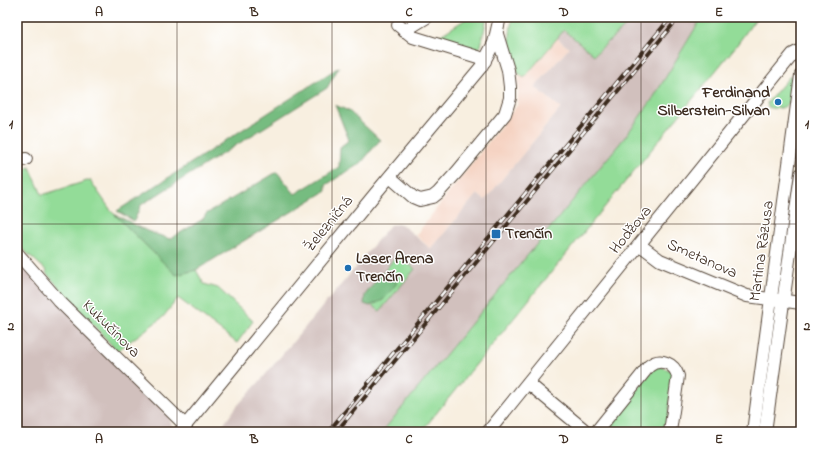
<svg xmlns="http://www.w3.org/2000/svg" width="818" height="449" viewBox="0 0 818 449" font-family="'Indie Flower',sans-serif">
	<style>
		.built { fill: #f5d3c2 }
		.industrial { fill: #d1c0bd }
		.green { fill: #93dc98; stroke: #67835b }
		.forest { fill: #76bc80; stroke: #58734f }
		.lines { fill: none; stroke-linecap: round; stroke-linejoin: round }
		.minor-casing { stroke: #57483b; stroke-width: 14 }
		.minor { stroke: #fff; stroke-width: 12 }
		.rail-casing { stroke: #3b2a1e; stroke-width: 4 }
		.rail { stroke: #fff; stroke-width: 2.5; stroke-dasharray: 8; stroke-linecap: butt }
		.grid { fill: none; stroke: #3b2a1e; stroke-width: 1; stroke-opacity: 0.55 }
		.poi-dot { fill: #1f6fb2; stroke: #fff; stroke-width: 1.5 }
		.labels { text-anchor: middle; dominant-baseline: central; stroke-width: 3; stroke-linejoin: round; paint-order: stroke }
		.poi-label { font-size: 16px; font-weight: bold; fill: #3b2a1e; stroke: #fff; text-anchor: start }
		.street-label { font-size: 16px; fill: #3b2a1e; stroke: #fff }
		.neatline { fill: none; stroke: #3b2a1e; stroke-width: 1.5 }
		.grid-label { font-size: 13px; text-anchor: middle; font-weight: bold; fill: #3b2a1e }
	</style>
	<rect width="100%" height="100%" fill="#fff"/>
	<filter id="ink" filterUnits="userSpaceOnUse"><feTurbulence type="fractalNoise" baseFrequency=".025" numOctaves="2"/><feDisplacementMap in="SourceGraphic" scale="8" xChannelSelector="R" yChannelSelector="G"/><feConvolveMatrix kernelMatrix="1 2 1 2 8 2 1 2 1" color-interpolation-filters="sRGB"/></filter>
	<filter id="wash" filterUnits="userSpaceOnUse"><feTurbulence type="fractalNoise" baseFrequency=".012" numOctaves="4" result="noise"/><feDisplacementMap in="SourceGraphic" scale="16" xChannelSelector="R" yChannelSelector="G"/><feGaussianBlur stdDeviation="0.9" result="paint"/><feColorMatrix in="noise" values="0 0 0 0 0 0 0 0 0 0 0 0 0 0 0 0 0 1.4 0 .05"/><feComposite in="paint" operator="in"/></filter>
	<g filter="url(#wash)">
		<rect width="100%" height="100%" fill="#f8efe0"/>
		<path class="built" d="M557,38L569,48L535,87L561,108L485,200L477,194L431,249L416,235L518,104L519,78L514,52Z"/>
		<g class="industrial">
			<path d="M635,17H757L736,46L421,432H218L237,406L261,380L322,307L357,266L355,264L358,261H360L390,225L401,224L431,249L477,194L485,200L561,108L535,87L569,48L557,38L564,30L594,55Z"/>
			<path d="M17,258L168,416L175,432H17Z"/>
		</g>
		<g class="green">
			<path d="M469,17H487L481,46L474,51L436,38Z"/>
			<path d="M512,17H635L594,55L564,30L524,78L518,73L510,42V34Z"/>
			<path d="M702,17H757L736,46L421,432H382L625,137L652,100Z"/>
			<path d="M790,76L792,79L789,103C784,109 775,110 768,107L767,103Z"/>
			<path d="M801,130V154L782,294L777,295L799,131Z"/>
			<path d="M30,167L42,195L90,180L112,212L176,274L196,270L204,284L218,288L253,321L237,343L178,298L163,317L117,351L46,273L47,271L17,244V172Z"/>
			<path d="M397,254L415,269L380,311L364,300Z"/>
			<path d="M657,365L672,371L667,432H602Z"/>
		</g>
		<g class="forest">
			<path d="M339,67L327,88L141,205L134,221L117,211Z"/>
			<path d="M335,105L349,111L380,140L361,163L326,185V191L196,270L176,275L114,214L147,231L170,239L203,219L206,214L277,172L295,194L339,167L340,147L349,140Z"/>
			<path d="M383,272L397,283L383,300L370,306L364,304L365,295Z"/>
		</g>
	</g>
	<g filter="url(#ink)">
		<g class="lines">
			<g class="minor-casing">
				<g id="minor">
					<path d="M398,25L413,37L478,57L485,61"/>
					<path d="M404,31L427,17"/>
					<path d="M17,162L26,159"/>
					<path d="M390,177L413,197L420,200L433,197L438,193L457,172L505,114L510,98V87L508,70L497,34"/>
					<path d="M640,245L660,260L747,296L801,303"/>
					<path d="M17,253L59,301L186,426"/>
					<path d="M528,383L587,432"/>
					<path d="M180,432L375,194L481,67L494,43L500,17"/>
					<path d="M488,432L793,54L801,50"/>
					<path d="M596,432L649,366C660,357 674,363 678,376L670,432"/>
					<path d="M753,432L801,75"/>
					<path d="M765,432L801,174"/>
				</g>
			</g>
			<use href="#minor" class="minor"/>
			<g class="rail-casing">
				<g id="rail">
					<path d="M328,432L671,17"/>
					<path d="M336,432L679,17"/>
				</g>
			</g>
			<use href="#rail" class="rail"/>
		</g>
	</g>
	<path class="grid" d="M177,17V432M332,17V432M486,17V432M641,17V432M17,224H801"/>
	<g class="poi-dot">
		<circle cx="778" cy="102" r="4"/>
		<rect x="491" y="229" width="10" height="10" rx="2"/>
		<circle cx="348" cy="268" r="4"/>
	</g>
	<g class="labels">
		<g class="poi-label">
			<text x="770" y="93" text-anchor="end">Ferdinand<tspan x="770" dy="18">Silberstein-Silvan</tspan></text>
			<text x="505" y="234">Trenčín</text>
			<text x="356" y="259">Laser Arena<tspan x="356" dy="18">Trenčín</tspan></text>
		</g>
		<g class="street-label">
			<text transform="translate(329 224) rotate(-51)">Železničná</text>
			<text transform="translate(631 230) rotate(-51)">Hodžova</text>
			<text transform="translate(762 251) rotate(-82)">Martina Rázusa</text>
			<text transform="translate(702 259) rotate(24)">Smetanova</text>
			<text transform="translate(111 329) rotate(45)">Kukučínova</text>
		</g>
	</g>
	<rect width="818" height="449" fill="none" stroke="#fff" stroke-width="44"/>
	<rect x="22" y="22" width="774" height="405" class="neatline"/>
	<g class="grid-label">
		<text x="99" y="16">A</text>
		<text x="254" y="16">B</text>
		<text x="409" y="16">C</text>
		<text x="564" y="16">D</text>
		<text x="719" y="16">E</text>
		<text x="11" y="128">1</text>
		<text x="807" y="128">1</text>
		<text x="11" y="330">2</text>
		<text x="807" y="330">2</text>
		<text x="99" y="443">A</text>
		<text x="254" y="443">B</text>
		<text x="409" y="443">C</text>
		<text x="564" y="443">D</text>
		<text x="719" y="443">E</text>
	</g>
</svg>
